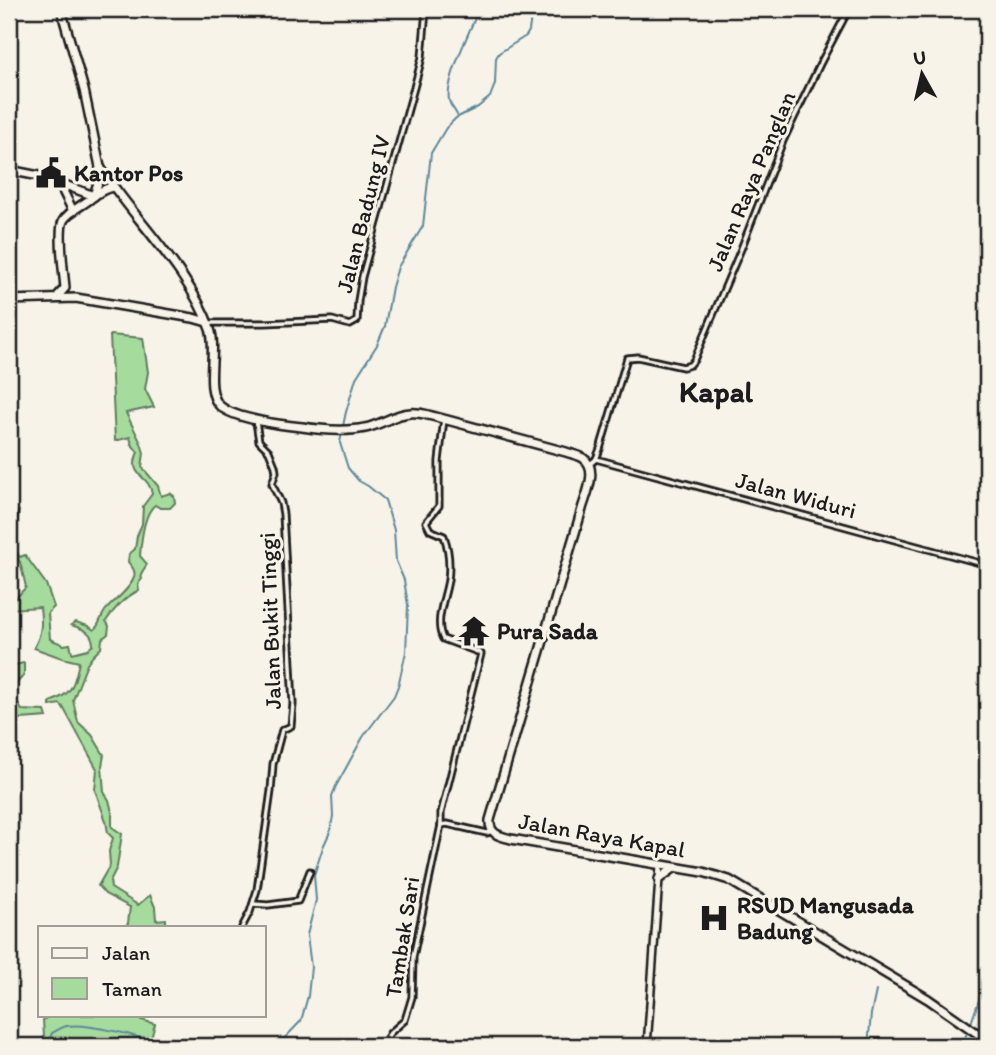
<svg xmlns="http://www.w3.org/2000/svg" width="996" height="1055" viewBox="0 0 996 1055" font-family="Itim,sans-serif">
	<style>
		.green { fill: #a5db9d; stroke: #607c5c; stroke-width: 2 }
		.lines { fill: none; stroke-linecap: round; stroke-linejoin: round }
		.stream { stroke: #5d8798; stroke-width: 2 }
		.minor-casing { stroke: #1c1c1c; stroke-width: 9 }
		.major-casing { stroke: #1c1c1c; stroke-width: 10 }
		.highway-casing { stroke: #1c1c1c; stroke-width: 12 }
		.minor { stroke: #f7f3e8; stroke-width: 3.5 }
		.major { stroke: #f7f3e8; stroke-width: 5 }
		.highway { stroke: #f7f3e8; stroke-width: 7 }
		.labels { text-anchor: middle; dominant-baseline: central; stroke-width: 6; stroke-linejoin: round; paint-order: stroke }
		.poi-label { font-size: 23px; font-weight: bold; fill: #1c1c1c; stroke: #f7f3e8; text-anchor: start }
		.street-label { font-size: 23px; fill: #1c1c1c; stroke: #f7f3e8 }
		.district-label { font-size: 30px; font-weight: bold; fill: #1c1c1c; stroke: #f7f3e8 }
	</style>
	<rect width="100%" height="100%" fill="#f7f3e8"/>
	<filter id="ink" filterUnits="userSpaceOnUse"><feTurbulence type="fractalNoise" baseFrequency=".0143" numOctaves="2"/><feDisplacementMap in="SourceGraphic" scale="14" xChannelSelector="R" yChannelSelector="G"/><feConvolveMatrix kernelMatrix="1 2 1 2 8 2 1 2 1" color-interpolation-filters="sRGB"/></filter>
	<g filter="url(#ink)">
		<g class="green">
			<path d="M110,335L143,338L148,372L145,389L154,407L126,413L141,443L144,453L142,467L158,486L161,496L170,493L174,496L175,503L170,508H160L155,505C144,513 141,542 140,556L147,564L141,574L142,579L138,584L139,590C124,598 116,607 106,621L109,626L108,634L102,639L101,648L93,656L87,664L73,700L78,722L92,735L104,755L102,766L104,792L109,800L112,812V827L122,834L117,867L110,881L111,888L138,905L150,895L155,907L156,920L166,919V927H125L128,923L130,907L105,894L98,886L110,865L109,851L113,838L108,833L106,821L95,790L97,769L63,707L60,704L50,706V702C73,694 74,685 79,662L62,658L34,648C42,633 42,623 40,607L9,609V606L26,587L20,562L9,549V532L19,510L13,548L20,557L25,555L46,584L54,607L48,613L50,639L64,645L70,644L72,653L88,649L93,645C93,631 82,629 71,625L76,622L88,626L94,630C100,625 100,618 105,611C112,602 131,589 134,577C136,571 132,567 128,562L129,554L135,549L137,536L142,524L143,506L152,494C149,473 127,478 138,452L132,445L130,437L115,441Z"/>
			<path d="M24,663V675L16,684V701L22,710L45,711L47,717L21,719L9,714V682L13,679L10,670H9V666Z"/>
			<path d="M51,1015H125L155,1024L149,1046H91L82,1042L78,1046H39L44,1037L43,1020Z"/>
		</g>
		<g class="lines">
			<g class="stream">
				<path d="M457,115C455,110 450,106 449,100C445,81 471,28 479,9"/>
				<path d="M343,426L346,412L356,378L377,345L385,326L392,287L398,267L423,226L431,153L446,128L456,118L478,107L490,97L495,84L496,58L499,53L526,36L529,31L532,9"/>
				<path d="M970,1026L980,997L987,985"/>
				<path d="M47,1046L52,1033C56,1031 62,1027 67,1026C87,1023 143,1036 160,1046"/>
				<path d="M277,1046L301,1021L308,996L311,967L307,935L316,900L314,875L323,847L330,832L333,816L332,796L336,786L363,737L394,696L398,686L406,652L408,605L404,580L396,561L394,530L385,500L368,486L359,481L348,468L340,443L342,432"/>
				<path d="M868,1046L871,1014L876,991"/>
				<path d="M961,1046L968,1031"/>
			</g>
			<g class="minor-casing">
				<g id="minor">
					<path d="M208,323H265L332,320L350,325L357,321L358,301L362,277L418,73L422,57L426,9"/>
					<path d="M596,459L987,565"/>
					<path d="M589,465L596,459L600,449L627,358L638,357L683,367L690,365L694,360L741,249L783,141L820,64L849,9"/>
					<path d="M441,825V813L481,654L478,652L443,639C434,621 445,599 448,580C450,565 449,550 444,536L430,530L426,522L439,506V461L444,419"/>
					<path d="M253,904L268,905L298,901L310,871"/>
					<path d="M242,927L250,912L257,890L271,791L273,764L282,730L291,726L293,704L283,514L281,503L272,484L276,472L275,466L269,451L259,441L256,422"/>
					<path d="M382,1046L390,1033L405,1020L412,997L413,957L441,825L447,824L487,833L492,831"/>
				</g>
			</g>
			<g class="major-casing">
				<path id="major" d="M647,1046L660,865"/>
			</g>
			<g class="highway-casing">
				<g id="highway">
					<path d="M61,9L84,90L100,167L99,179L94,196"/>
					<path d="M100,167C133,218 190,271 210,329C218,350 203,390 220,406C235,419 281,425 302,427C322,430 345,432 365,428C381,425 394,414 410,413C419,412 428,415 436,417L566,452C571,454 578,455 583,458C599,468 586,495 582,509L490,820C489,834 499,836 511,839L703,872L729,880L928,999L984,1038L986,1046"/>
					<path d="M9,170L44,177L94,196"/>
					<path d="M54,184L62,189L73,211"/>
					<path d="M56,298L65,288C64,275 58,232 63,221C68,212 81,206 89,200C96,194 104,188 113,187"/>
					<path d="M9,300L76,298L193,318L207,322"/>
					<path d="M659,879L674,868"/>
				</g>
			</g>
			<use href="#minor" class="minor"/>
			<use href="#major" class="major"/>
			<use href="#highway" class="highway"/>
		</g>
	</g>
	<defs>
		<g id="civic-bare" transform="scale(2.415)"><path d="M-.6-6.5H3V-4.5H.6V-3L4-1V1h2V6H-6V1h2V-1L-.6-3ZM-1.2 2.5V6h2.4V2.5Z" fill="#1c1c1c" stroke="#f7f3e8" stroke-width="2.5" paint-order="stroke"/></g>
		<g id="temple-bare" transform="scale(2.415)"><path d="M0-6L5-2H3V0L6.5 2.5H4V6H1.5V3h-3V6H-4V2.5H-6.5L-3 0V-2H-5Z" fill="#1c1c1c" stroke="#f7f3e8" stroke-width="2.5" paint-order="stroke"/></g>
		<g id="hospital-bare" transform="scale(2.415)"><path d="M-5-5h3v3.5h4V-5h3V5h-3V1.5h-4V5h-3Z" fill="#1c1c1c" stroke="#f7f3e8" stroke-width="2.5" paint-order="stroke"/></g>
	</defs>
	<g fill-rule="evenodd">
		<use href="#civic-bare" x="51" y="173"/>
		<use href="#temple-bare" x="474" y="631"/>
		<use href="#hospital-bare" x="714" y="918"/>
	</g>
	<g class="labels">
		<g class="poi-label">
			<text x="74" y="173">Kantor Pos</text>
			<text x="497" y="631">Pura Sada</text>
			<text x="737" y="905">RSUD Mangusada<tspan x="737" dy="26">Badung</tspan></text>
		</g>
		<g class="street-label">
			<text transform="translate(751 181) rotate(-67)">Jalan Raya Panglan</text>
			<text transform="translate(363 214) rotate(-76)">Jalan Badung IV</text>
			<text transform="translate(796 495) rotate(15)">Jalan Widuri</text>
			<text transform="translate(270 621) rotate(-92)">Jalan Bukit Tinggi</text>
			<text transform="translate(602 835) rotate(10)">Jalan Raya Kapal</text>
			<text transform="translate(402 937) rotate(-81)">Tambak Sari</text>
		</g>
		<g class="district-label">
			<text x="716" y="391">Kapal</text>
		</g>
	</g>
	<rect width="996" height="1055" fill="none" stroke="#f7f3e8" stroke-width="35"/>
	<rect x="18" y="18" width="961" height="1020" fill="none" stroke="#1c1c1c" stroke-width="2.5" filter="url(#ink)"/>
	<rect x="38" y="926" width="228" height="91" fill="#f7f3e8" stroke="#9f9d96" stroke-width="2"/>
	<rect x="52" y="948" width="35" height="10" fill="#f7f3e8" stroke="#9f9d96" stroke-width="2"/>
	<text x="102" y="960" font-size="21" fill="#1c1c1c">Jalan</text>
	<rect x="52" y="978" width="35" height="21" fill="#a5db9d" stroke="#9f9d96" stroke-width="2"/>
	<text x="102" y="996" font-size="21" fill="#1c1c1c">Taman</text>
	<g transform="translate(922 74) rotate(352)" stroke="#f7f3e8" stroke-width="5" paint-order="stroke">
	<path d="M0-5L12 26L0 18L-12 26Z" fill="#1c1c1c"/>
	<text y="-10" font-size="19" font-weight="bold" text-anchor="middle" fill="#1c1c1c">U</text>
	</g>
</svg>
